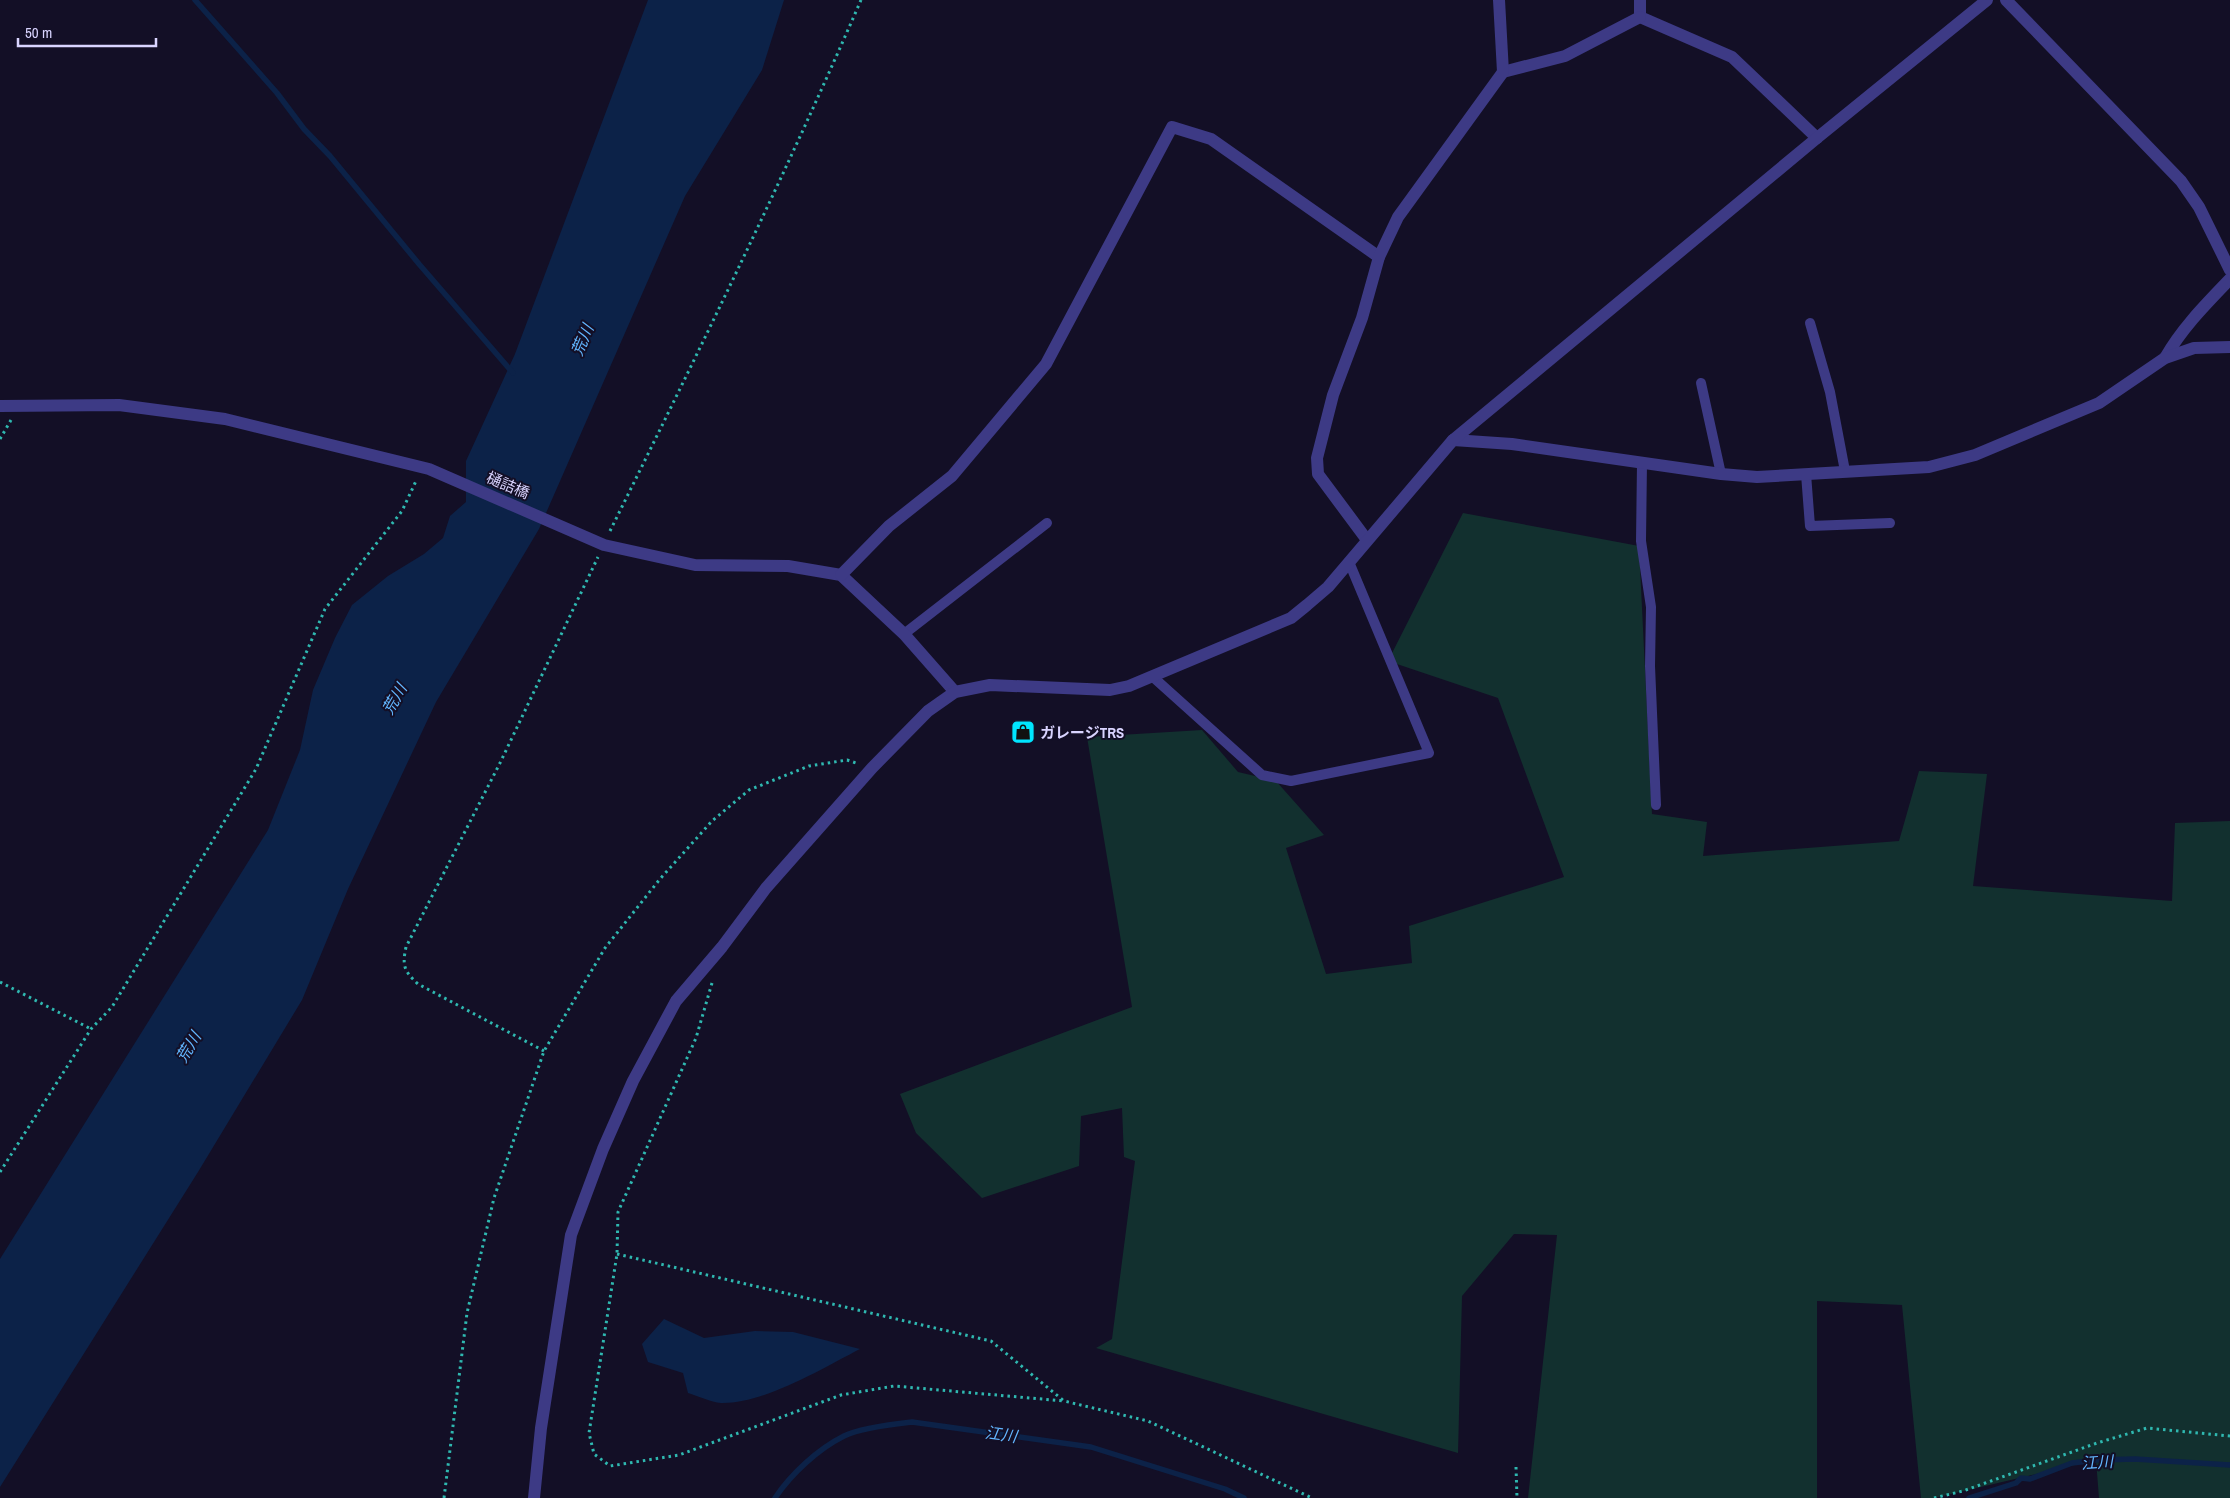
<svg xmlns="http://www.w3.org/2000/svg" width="2230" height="1498" viewBox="0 0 2230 1498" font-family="'Archivo Narrow','Noto Sans JP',sans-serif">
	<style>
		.green { fill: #12302f }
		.water { fill: #0c2248 }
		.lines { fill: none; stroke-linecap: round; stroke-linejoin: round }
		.stream { stroke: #0c2248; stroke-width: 5.5 }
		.path { stroke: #2fb8b0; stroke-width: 3; stroke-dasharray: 2.5 4; stroke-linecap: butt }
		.service { stroke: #3d3a85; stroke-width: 10 }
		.minor { stroke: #3d3a85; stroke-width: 12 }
		.tertiary { stroke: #3d3a85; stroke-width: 12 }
		.labels { text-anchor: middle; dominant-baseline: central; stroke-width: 4; stroke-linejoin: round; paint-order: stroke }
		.street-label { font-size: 15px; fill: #d9d4ff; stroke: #130f26 }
		.poi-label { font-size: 15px; font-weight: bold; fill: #d9d4ff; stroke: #130f26; text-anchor: start }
		.water-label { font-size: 16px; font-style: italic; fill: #62b6ff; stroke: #130f26 }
	</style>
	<rect width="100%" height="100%" fill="#130f26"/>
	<path class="green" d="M1463,513L1639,546L1652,814L1707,822L1703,856L1899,841L1919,771L1987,774L1973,886L2172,901L2175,823L2230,821V1498H2099L2096,1460L1934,1498H1921L1902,1305L1817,1301V1498H1528L1557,1235L1514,1234L1462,1296L1458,1453L1096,1348L1112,1339L1135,1161L1124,1157L1122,1108L1081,1116L1079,1166L982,1198L916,1133L900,1094L1132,1007L1087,737L1202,730L1238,772L1276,781L1324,835L1286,848L1326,974L1412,963L1409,926L1564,877L1498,698L1388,661Z"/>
	<g class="water">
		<path d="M648,0H784L762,70L685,196L539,529L436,702L348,889L302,1000L198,1172L0,1487V1259L268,830L300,750L313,690L335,638L352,605L388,576L424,554L443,538L450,516L466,502V461L515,354Z"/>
		<path d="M664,1319L704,1338L755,1331L793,1332L860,1349C823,1368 764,1404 721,1403C711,1402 698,1396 688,1393L683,1373L648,1362L642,1344Z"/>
	</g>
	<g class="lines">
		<g class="stream">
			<path d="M195,0L277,93L304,129L330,156L419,264L513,373"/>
			<path d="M775,1498C791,1474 818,1449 844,1436C860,1428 894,1424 912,1422L1091,1447L1225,1489L1244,1498"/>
			<path d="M1969,1498L2016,1483L2021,1478L2030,1479L2072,1463L2097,1460L2135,1459L2230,1465"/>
		</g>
		<g class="path">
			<path d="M0,439L11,420"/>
			<path d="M610,531C697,355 783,180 861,0"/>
			<path d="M0,982L91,1029"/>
			<path d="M712,983L696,1038L618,1212L617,1254L589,1433L594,1454L610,1466L679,1455L841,1395L894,1386L1064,1401"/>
			<path d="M544,1051L418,984C404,971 402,966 406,947L501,761L598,557"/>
			<path d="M0,1172L91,1029L112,1007L256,769L325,609L402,511L416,481"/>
			<path d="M617,1254L991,1341L1064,1401L1148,1421L1312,1498"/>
			<path d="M1516,1467L1517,1498"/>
			<path d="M444,1498L467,1313L494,1198L544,1051L605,948L660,879L712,821L749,790L809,766L847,760L856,763"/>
			<path d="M1934,1498L1963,1491L2097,1443L2147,1428L2230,1436"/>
		</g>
		<g class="service">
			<path d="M1810,323L1830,392L1845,471"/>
			<path d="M1701,383L1721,474"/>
			<path d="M1642,463L1641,541L1651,607L1650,666L1656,805"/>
			<path d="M1806,474L1810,526L1890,523"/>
			<path d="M904,634L1047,523"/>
			<path d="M1153,677L1262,775L1291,781L1429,753L1349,562"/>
		</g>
		<g class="minor">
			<path d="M2006,0L2181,181L2199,207L2230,270"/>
			<path d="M1640,17L1732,57L1817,138"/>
			<path d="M1640,17V0"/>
			<path d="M1503,72L1565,56L1640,17"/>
			<path d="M2165,358C2182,328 2206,304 2230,279"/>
			<path d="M0,406L119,405L225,419L429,469L604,545L695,565L788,566L841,575L904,634L955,692"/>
			<path d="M1453,440L1512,444L1721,474L1757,477L1929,467L1975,455L2099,403L2165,358L2194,348L2230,347"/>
			<path d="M841,575L889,526L952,476L1046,364L1172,127L1211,139L1379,257"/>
		</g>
		<g class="tertiary">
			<path d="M1367,540L1318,474L1317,458L1333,395L1362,318L1379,257L1398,217L1503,72L1499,0"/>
			<path d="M534,1498L541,1428L571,1235L603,1149L633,1081L676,1001L722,947L766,888L872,768L928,711L955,692L990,685L1110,690L1129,686L1291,618L1307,605L1328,587L1453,440L1817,138L1987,0"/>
		</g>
	</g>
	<defs>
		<g id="shop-square" transform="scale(1.25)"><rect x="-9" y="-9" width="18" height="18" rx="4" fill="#00e5ff" stroke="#130f26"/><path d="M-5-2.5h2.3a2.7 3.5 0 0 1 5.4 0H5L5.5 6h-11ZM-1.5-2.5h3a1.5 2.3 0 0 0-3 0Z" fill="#111"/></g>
	</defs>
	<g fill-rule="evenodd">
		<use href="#shop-square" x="1023" y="732"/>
	</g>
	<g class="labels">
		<g class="street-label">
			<text transform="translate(508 485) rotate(23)">樋詰橋</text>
		</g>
		<g class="poi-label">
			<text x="1040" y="732">ガレージTRS</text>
		</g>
		<g class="water-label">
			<text transform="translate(582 340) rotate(-67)">荒川</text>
			<text transform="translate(394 699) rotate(-60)">荒川</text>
			<text transform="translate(188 1047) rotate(-59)">荒川</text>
			<text transform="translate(1001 1434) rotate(8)">江川</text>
			<text transform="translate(2097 1462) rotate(-4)">江川</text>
		</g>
	</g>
	<path d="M18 38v8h138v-8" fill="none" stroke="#d9d4ff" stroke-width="2.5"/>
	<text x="25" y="38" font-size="15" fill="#d9d4ff" stroke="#130f26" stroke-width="4" paint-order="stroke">50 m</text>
</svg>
